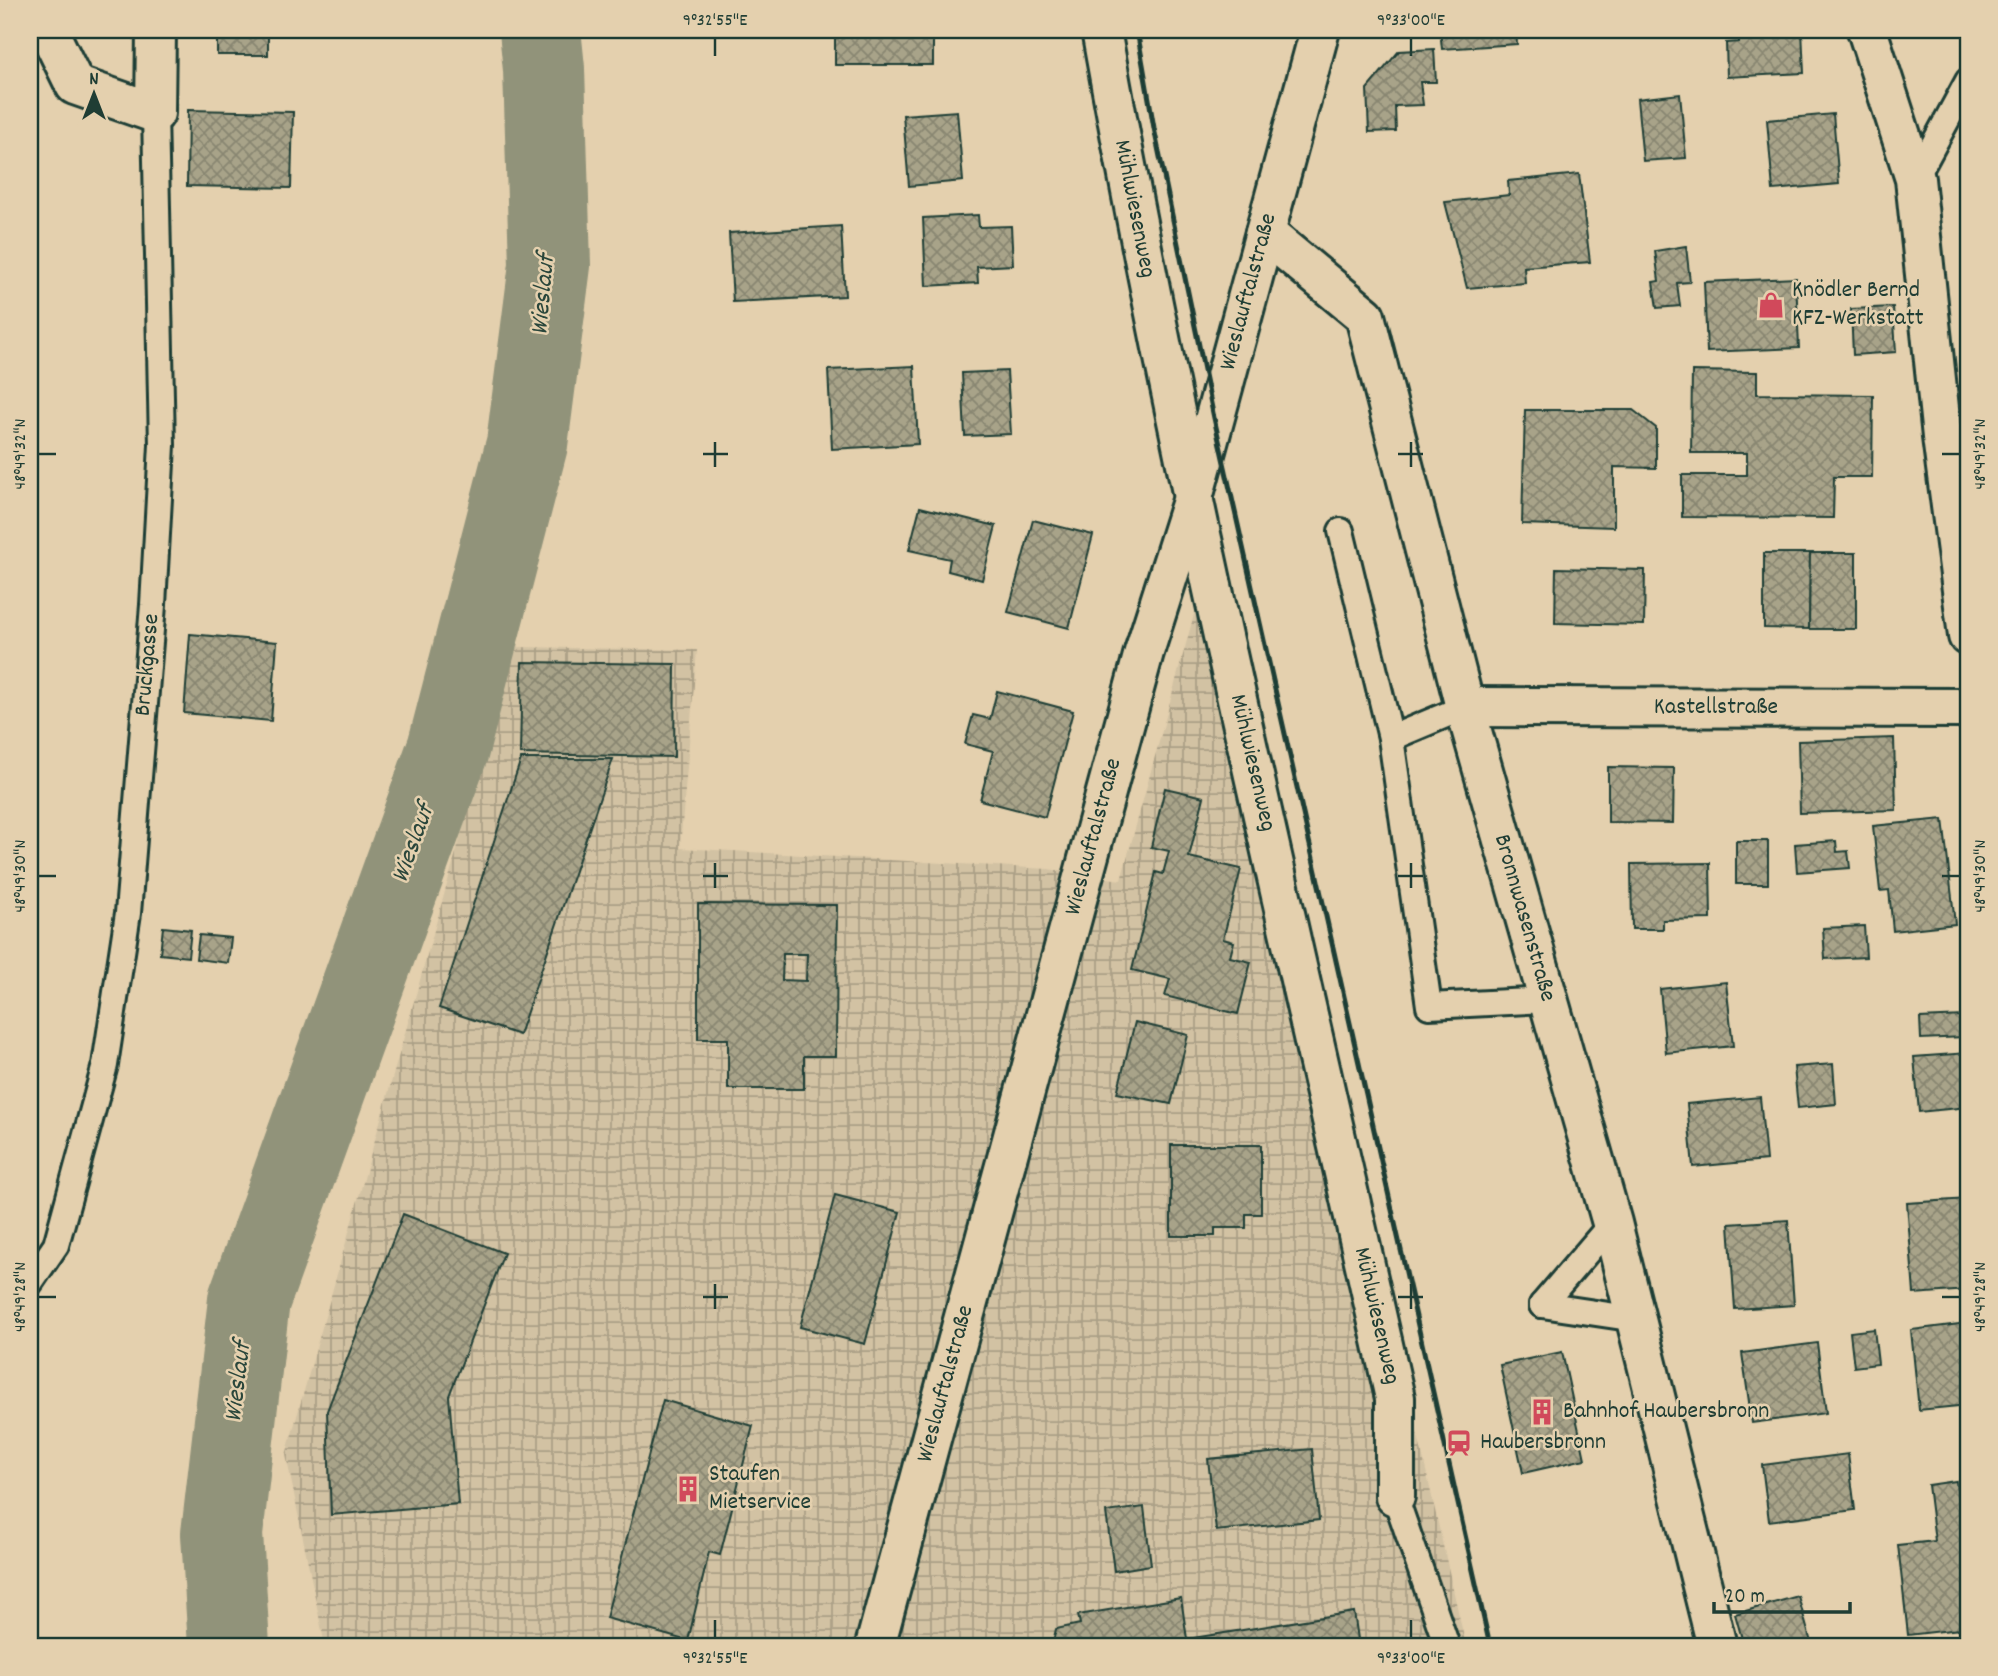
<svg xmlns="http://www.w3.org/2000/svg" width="1998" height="1676" viewBox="0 0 1998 1676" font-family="Dekko,sans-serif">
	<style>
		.industrial { fill: url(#industrial-grid) }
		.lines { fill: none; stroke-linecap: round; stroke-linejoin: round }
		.river { stroke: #91937a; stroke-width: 82 }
		.building { fill: url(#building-cross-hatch); stroke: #1f3d34; stroke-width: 2; fill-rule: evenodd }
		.lane-casing { stroke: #1f3d34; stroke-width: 30 }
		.street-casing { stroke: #1f3d34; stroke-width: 44 }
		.secondary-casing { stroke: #1f3d34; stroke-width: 44 }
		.lane { stroke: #e4d0ae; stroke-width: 24 }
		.street { stroke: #e4d0ae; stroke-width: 38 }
		.secondary { stroke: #e4d0ae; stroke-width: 38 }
		.rail { stroke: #1f3d34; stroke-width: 5 }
		.ticks { fill: none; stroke: #1f3d34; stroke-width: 2.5 }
		.labels { text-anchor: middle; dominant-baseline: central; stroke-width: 5; stroke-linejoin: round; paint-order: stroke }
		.street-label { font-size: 24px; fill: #1f3d34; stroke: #e4d0ae }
		.poi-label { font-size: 24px; fill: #1f3d34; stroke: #e4d0ae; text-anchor: start }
		.water-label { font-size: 26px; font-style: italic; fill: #2a463b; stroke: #e4d0ae }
		.neatline { fill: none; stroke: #1f3d34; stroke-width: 2.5 }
		.ticks-label { font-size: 18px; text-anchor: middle; fill: #1f3d34 }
	</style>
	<defs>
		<pattern id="industrial-grid" width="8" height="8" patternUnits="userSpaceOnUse" patternTransform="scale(1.75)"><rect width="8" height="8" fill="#d2c2a3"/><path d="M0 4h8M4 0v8" fill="none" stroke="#aa9f86"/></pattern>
		<pattern id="building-cross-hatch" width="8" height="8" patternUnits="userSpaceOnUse" patternTransform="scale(1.75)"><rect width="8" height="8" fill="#a8a389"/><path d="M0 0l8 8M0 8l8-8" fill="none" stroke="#888671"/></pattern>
	</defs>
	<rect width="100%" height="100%" fill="#e4d0ae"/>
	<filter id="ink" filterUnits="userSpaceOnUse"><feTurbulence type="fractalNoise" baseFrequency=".0143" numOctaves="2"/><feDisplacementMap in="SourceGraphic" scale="14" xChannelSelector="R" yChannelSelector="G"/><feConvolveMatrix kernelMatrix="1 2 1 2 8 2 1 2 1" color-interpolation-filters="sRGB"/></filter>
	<g filter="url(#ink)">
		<path class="industrial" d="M1214,542L1466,1646H325L286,1455L514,647L697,650L680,848L1048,869L1121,880Z"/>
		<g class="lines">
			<path class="river" d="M229,1646L222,1534L249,1300L448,749L527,444L550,265L544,69L540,30"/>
		</g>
		<g class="building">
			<rect x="217" y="30" width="51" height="25"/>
			<rect x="835" y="30" width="98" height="35"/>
			<path d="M1440,30H1516L1517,44L1442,49Z"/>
			<path d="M1739,30H1802L1804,73L1727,77L1726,43L1739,42Z"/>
			<path d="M1434,49L1436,82H1420L1423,105L1395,106L1396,131L1369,132L1367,89L1399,51Z"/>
			<path d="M1680,94L1686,158L1643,161L1637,99Z"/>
			<path d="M188,110L293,112L291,188L187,186Z"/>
			<path d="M957,111L963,181L909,186L903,115Z"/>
			<path d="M1833,114L1839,184L1773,190L1767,120Z"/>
			<path d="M1579,174L1590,262L1524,267L1525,283L1467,288L1445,202L1509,195L1508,181Z"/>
			<path d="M978,215L979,227L1011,226L1013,265L977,267L978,283L926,286L923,218Z"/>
			<path d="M841,226L845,296L733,302L729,233Z"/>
			<path d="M1686,246L1690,282L1677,283L1680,306L1657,308L1653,282L1659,281L1655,251Z"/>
			<path d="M1796,278L1799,348L1707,352L1704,282Z"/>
			<path d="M1893,307L1896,352L1853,355L1851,309Z"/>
			<path d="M914,366L918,444L832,449L828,370Z"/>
			<path d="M1007,371L1011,434L965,436L962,373Z"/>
			<path d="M1692,371L1757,372V394L1873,395L1872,477H1834L1833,518L1682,517V475H1747V453H1691Z"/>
			<path d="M1525,410H1633L1656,428V468L1614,467V527L1522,524Z"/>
			<path d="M920,507L996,526L982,580L948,571L950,559L909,550Z"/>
			<path d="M1033,520L1093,535L1069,628L1008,612Z"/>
			<path d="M1764,553H1810L1809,629L1764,628Z"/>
			<path d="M1810,553H1856V629H1809Z"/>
			<path d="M1556,568L1645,570L1644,625L1555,623Z"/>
			<path d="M190,634L277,642L271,721L184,713Z"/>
			<path d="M522,662L675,664L674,757L520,754Z"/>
			<path d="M997,691L1073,711L1045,817L980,800L993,751L965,744L973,715L990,719Z"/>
			<path d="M1894,738L1896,810L1800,813L1798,741Z"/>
			<path d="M521,759H613L519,1035L439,1008Z"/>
			<path d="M1608,767L1674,768L1673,823L1608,822Z"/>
			<path d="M1165,788L1204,797L1189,857L1241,869L1223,939L1234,942L1230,957L1251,962L1238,1014L1165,996L1170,979L1132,970L1156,872L1163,874L1169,851L1151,847Z"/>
			<path d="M1943,819L1955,924L1893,931L1889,890L1880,891L1873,826Z"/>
			<rect x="1736" y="841" width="32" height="43"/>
			<path d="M1836,841L1837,852L1848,851L1850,868L1797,872L1795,844Z"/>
			<path d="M1710,863L1711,919L1663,920V929H1632L1631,864Z"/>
			<path d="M698,904L837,905L836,1056H804V1089H728V1039H698ZM783,954H807L806,981L782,980Z"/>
			<path d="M1864,926L1866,957L1825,959L1823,928Z"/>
			<path d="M163,927L191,930L188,957L160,954Z"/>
			<path d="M199,935L231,938L228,963L196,959Z"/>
			<path d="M1726,982L1733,1046L1666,1053L1660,989Z"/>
			<path d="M1963,1016L1964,1037L1921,1039L1920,1018Z"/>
			<path d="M1135,1022L1188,1035L1171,1104L1117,1093Z"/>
			<path d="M1968,1053V1107L1919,1112L1914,1057Z"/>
			<path d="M1833,1064L1836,1104L1798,1108L1794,1067Z"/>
			<path d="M1760,1097L1766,1160L1693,1167L1687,1104Z"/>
			<path d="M1171,1145H1261V1214H1246V1228H1215V1236H1171Z"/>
			<path d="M835,1195L900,1212L865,1344L800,1327Z"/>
			<path d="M1968,1199V1290L1914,1294L1907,1203Z"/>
			<path d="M403,1214L504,1253L449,1396L458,1504L331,1515L327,1411Z"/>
			<path d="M1788,1220L1794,1305L1735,1309L1729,1224Z"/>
			<path d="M1968,1323V1405L1919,1410L1911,1330Z"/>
			<path d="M1874,1329L1878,1364L1854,1367L1850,1332Z"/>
			<path d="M1817,1343L1826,1413L1752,1423L1742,1353Z"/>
			<path d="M1562,1352L1585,1459L1523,1473L1500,1365Z"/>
			<path d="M663,1400L753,1426L720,1555L709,1552L688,1641L606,1618Z"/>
			<path d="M1312,1449L1319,1520L1216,1531L1208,1459Z"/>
			<path d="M1848,1454L1855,1510L1769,1521L1762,1465Z"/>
			<path d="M1956,1481L1968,1588V1628L1908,1635L1898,1545L1935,1541L1928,1485Z"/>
			<path d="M1144,1507L1151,1565L1114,1571L1106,1512Z"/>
			<path d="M1798,1596L1812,1646H1744L1735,1614Z"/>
			<path d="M1181,1598L1187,1639L1354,1612L1359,1646H1052L1056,1629L1080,1624L1078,1615Z"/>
		</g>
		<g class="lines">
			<g class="lane-casing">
				<g id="lane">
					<path d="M1915,179L1968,81"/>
					<path d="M1341,531L1391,738L1429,1006L1547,1000"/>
					<path d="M1391,738L1465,707"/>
					<path d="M30,1283L56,1245L105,1065L128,913L153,605L162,445L155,113"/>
					<path d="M1542,1305L1612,1223"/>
					<path d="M1542,1305L1636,1319"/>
					<path d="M1395,1496L1447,1646"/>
				</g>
			</g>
			<g class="street-casing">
				<g id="street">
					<path d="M48,30L75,85L155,113L156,30"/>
					<path d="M1101,30C1183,489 1293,943 1395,1398V1496"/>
					<path d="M1867,30L1915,179L1942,437L1968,636"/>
					<path d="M1265,233L1365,316L1465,707L1612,1223L1717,1646"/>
					<path d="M1465,707L1968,708"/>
				</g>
			</g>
			<g class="secondary-casing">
				<path id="secondary" d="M875,1646L1144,652L1193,498L1320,30"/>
			</g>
			<use href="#lane" class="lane"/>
			<use href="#street" class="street"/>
			<use href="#secondary" class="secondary"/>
			<path class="rail" d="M1137,30L1154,128L1214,418L1490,1646"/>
		</g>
	</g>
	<path class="ticks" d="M715,38V56M1411,38V56M715,442V467M1411,442V467M38,454H56M703,454H728M1398,454H1423M1942,454H1960M715,863V888M1411,863V888M38,876H56M703,876H728M1398,876H1423M1942,876H1960M715,1284V1309M1411,1284V1309M38,1297H56M703,1297H728M1398,1297H1423M1942,1297H1960M715,1620V1638M1411,1620V1638"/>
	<defs>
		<g id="shop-bare" transform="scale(2.1)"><path d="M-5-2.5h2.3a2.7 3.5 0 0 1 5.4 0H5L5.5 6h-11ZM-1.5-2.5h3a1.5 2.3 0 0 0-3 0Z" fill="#d1495b" stroke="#e4d0ae" stroke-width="2.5" paint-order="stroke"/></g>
		<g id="building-bare" transform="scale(2.1)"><path d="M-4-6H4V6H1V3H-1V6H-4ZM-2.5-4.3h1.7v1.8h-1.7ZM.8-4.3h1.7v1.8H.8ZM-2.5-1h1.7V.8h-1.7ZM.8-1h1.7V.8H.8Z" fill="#d1495b" stroke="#e4d0ae" stroke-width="2.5" paint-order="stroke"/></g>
		<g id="station-bare" transform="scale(2.1)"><path d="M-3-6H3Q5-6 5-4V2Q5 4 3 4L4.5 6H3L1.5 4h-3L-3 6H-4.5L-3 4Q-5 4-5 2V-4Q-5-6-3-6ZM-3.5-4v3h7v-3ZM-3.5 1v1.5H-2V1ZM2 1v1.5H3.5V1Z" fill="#d1495b" stroke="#e4d0ae" stroke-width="2.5" paint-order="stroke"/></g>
	</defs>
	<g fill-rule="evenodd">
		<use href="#shop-bare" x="1771" y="305"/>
		<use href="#building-bare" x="1542" y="1412"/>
		<use href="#station-bare" x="1459" y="1443"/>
		<use href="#building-bare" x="688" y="1489"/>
	</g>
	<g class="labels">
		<g class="street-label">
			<text transform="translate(1134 209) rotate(79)">Mühlwiesenweg</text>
			<text transform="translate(1249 292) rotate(-75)">Wieslauftalstraße</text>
			<text transform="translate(148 665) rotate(-85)">Bruckgasse</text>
			<text x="1716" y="708">Kastellstraße</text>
			<text transform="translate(1252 763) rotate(77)">Mühlwiesenweg</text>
			<text transform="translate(1094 837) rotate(-75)">Wieslauftalstraße</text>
			<text transform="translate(1524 918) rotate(74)">Bronnwasenstraße</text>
			<text transform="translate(1376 1316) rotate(77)">Mühlwiesenweg</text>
			<text transform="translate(946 1384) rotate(-75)">Wieslauftalstraße</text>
		</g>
		<g class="poi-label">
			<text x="1792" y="291">Knödler Bernd<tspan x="1792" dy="28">KFZ-Werkstatt</tspan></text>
			<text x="1563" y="1412">Bahnhof Haubersbronn</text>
			<text x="1480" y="1443">Haubersbronn</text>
			<text x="709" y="1475">Staufen<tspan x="709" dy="28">Mietservice</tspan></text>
		</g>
		<g class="water-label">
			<text transform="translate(544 295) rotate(-85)">Wieslauf</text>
			<text transform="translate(414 844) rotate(-70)">Wieslauf</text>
			<text transform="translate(239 1382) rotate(-83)">Wieslauf</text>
		</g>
	</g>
	<rect width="1998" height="1676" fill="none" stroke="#e4d0ae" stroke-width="77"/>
	<g transform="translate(94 94)" stroke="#e4d0ae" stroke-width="5" paint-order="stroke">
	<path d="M0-5L12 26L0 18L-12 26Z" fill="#1f3d34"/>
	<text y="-10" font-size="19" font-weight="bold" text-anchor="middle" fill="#1f3d34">N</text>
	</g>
	<path d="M1714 1602v10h136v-10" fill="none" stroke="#1f3d34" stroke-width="3.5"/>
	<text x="1725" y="1602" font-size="21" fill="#1f3d34" stroke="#e4d0ae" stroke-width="5" paint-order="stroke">20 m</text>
	<rect x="38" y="38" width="1922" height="1600" class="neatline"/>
	<g class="ticks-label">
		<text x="715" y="25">9°32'55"E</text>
		<text x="1411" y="25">9°33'00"E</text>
		<text transform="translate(19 454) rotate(-90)" y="6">48°49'32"N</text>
		<text transform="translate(1979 454) rotate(-90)" y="6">48°49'32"N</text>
		<text transform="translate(19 876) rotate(-90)" y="6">48°49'30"N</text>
		<text transform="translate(1979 876) rotate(-90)" y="6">48°49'30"N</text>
		<text transform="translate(19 1297) rotate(-90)" y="6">48°49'28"N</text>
		<text transform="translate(1979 1297) rotate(-90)" y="6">48°49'28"N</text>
		<text x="715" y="1663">9°32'55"E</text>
		<text x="1411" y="1663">9°33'00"E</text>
	</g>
</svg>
